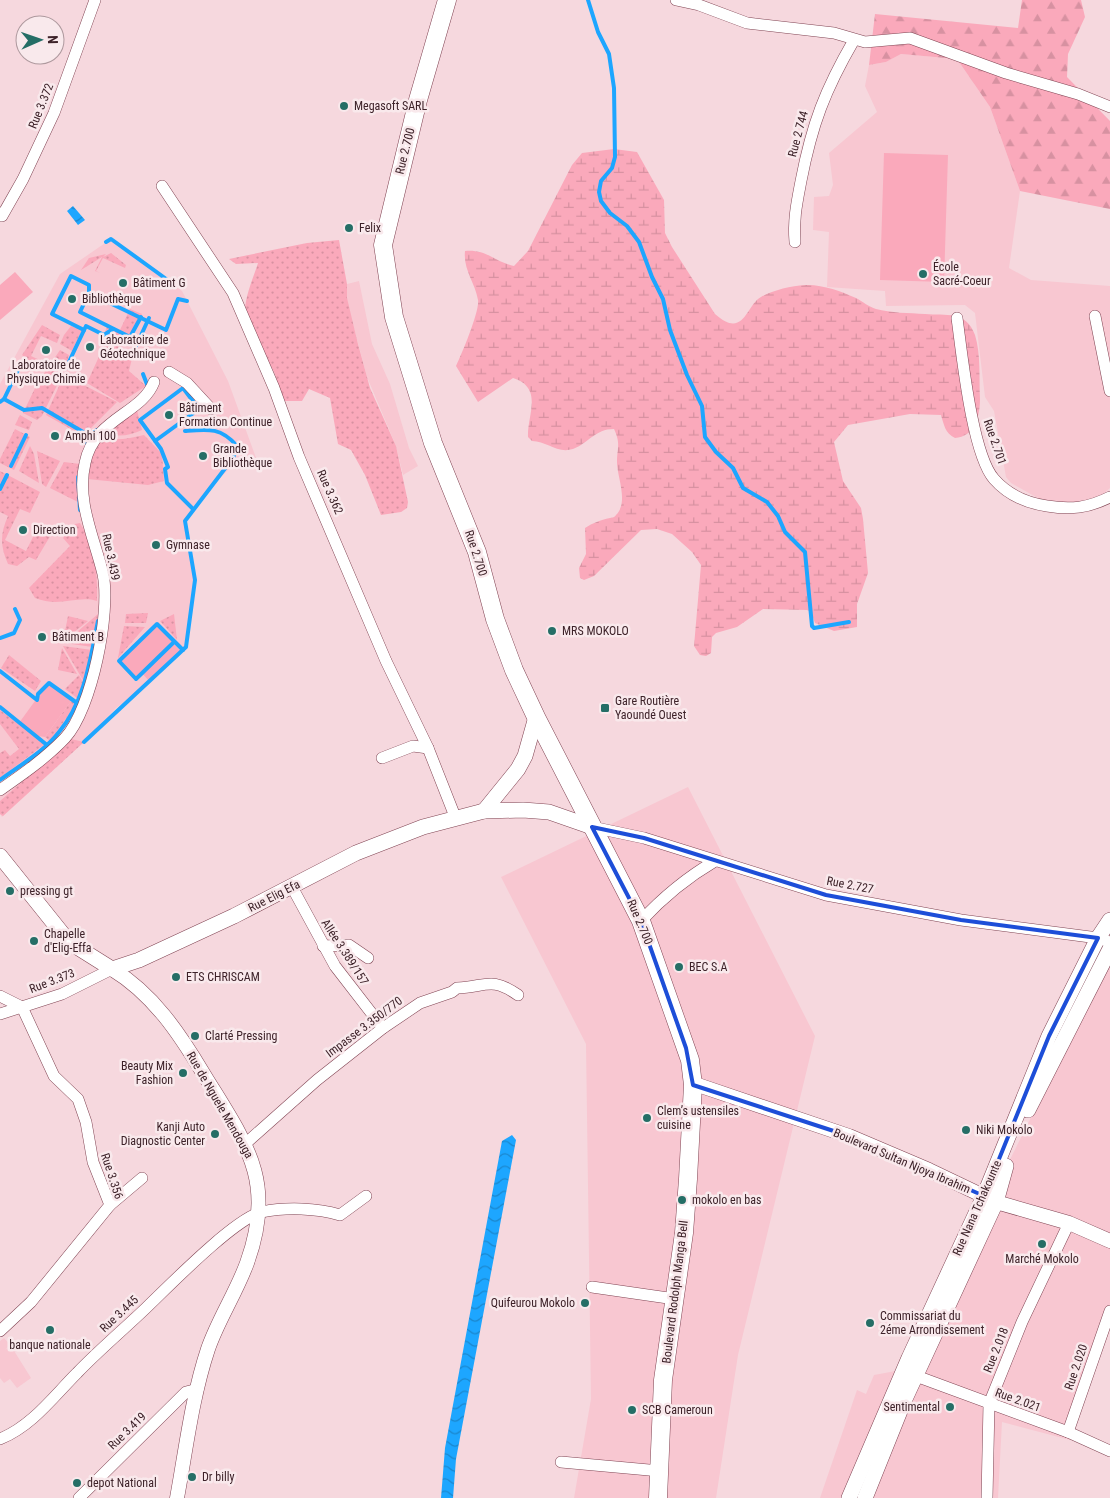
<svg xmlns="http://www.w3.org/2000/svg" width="1110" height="1498" viewBox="0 0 1110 1498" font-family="'Roboto Condensed',sans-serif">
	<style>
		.built { fill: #f8c7d1 }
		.grass { fill: url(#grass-dots) }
		.forest { fill: url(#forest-firs) }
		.wetland { fill: url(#wetland-marsh) }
		.pitch { fill: #faa9bb }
		.water { fill: url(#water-waves) }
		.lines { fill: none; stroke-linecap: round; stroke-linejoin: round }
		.stream { stroke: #1da6ff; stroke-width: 4 }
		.minor-casing { stroke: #804453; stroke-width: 12 }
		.tertiary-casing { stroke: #804453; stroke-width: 15 }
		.secondary-casing { stroke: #804453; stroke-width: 16 }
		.primary-casing { stroke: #804453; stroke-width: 19 }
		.minor { stroke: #fff; stroke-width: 11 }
		.tertiary { stroke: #fff; stroke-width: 14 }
		.secondary { stroke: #fff; stroke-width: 15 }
		.primary { stroke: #fff; stroke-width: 18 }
		.marked { fill: none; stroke: #1d4ed8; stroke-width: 4; stroke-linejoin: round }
		.poi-dot { fill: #256e66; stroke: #f9e9ec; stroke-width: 2 }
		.labels { text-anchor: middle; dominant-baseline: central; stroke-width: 5; stroke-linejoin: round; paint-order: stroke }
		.street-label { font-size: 12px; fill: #3d2229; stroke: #f9e9ec }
		.poi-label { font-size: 12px; fill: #3d2229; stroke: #f9e9ec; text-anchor: start }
	</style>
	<defs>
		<pattern id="grass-dots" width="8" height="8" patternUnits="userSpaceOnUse" patternTransform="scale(1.25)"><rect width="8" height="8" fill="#faa9bb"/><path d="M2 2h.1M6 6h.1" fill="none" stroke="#d791a1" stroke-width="1.8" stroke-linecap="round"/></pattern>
		<pattern id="forest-firs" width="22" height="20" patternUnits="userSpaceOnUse" patternTransform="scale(1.25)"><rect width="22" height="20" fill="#faa9bb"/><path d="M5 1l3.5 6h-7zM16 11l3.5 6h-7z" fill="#d791a1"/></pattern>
		<pattern id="wetland-marsh" width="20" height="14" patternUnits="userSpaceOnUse" patternTransform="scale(1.25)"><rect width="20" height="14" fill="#faa9bb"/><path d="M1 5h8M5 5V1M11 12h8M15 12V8" fill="none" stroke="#d791a1"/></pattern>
		<pattern id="water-waves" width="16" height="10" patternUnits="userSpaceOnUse" patternTransform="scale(1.25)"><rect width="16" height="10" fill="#1da6ff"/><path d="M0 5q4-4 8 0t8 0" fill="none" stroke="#1b87ce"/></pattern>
	</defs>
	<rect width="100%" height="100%" fill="#f6d8de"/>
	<g class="built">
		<path d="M901,54L957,59L990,107L1020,191L1009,268L1031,280L1110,286V488L1090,506L1043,501L1011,483L1006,477L994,411L985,397L975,313L965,305L886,306L885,291L827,287L829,232L813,230L814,197L829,196L833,185L829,153L877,112L865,86L869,65L886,62Z"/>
		<path d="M111,239L182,291L228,381L259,466L229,469L209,489L185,521L195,580L186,647L135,694L116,708L84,742L2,817L0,814V384L60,274Z"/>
		<path d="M359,281L372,344L390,384L409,448L418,466L403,475L396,446L367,377L346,298L347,284Z"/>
		<path d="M688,787L815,1036L738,1355L716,1498H574L591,1399L586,1044L501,877Z"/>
		<path d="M1110,958V1330L1070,1440L1002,1422L998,1498H820L857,1390L866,1394L874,1375L901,1370L994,1192Z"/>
		<path d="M4,1338L10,1345L5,1350L11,1346L31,1378L17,1388L10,1379L4,1383L0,1378V1341Z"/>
	</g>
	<g class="grass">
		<path d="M339,240L347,284V298L358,344L370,388L396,446L408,502L407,508L401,512L381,515L365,475L351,450L338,444L330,398L309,389L302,401H285C275,388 279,381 273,370C266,356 246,330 245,315C244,298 253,279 258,263L236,264L229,259L307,243Z"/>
		<path d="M111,253L126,265L125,268L103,258L96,271L100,273L95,271L102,257L81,270L89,258L106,254L103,257Z"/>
		<path d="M130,309L142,314L130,337L121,344L104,335L107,326L119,332Z"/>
		<path d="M42,325L60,335L57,343L41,336L31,356L46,363L41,369L22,355Z"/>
		<path d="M71,326L82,330L72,351L60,344L64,335Z"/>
		<path d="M106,341L133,354L129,371L146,386L120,403L87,383Z"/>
		<path d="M60,350L69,355L65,369L42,416L37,420L23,413L38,382L36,380L39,374L43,375Z"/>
		<path d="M64,375L117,402L83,436L46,415Z"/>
		<path d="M137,410L142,430C131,435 118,438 106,433Z"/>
		<path d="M20,415L32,422L29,430L15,425Z"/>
		<path d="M15,429L30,437L14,470L0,463V459Z"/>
		<path d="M144,435L162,454L164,481L148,485L87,479L89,463L102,437C115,442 130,438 144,435Z"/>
		<path d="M30,446L34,454L39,483L19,471Z"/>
		<path d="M37,451L60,461L46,487L42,484Z"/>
		<path d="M64,462L80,464L77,483L78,502L50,488Z"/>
		<path d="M0,471L40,492L30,513L20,509L5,540L26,551L40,523L52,533L36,560L29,557L17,566L8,564C0,546 0,534 8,516L0,512Z"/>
		<path d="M80,523C95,546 98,575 97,601C78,595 59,608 35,598L29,588L70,546L63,538L75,524Z"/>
		<path d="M148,613L146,623H125L126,614Z"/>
		<path d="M98,614L93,647L64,643Z"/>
		<path d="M174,614L177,640L160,621Z"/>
		<path d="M68,616L88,621L63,641Z"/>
		<path d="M124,626L145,627L118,658Z"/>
		<path d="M63,646L92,650L84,682Z"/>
		<path d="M62,648L77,674L58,670Z"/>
		<path d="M9,655L41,681L35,691L1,668Z"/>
		<path d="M79,675L84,684L77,698L65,689Z"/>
		<path d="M71,701L77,703L50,741L45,737Z"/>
		<path d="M0,710L45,744L0,778V753L5,750L10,756L19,749L0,724Z"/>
		<path d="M71,739L84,742L3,816L0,814V801Z"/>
	</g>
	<path class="forest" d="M1022,0H1081L1085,17L1068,54L1067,77L1110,121V209L1020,191L990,107L957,59L901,54L886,62L869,65L875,14L1018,28Z"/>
	<path class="wetland" d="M614,149L637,152L664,200L665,233L672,247L715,314C744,340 746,305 761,297C773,290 791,286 805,285C821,284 841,291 856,298C862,301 869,307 876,309C891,313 909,313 925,314C946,316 966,310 975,335C981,354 979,379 980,399C980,417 974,437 955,438C945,433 944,425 941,415L910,414L848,425L834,442L843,481L861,508L863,519L868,573L857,604V627L834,631L815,623L811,612L807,610L763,609L737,627L716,633L712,637L711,653L706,656L700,655L694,646L701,565L692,552L672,534L657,529L641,530L594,576L584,580L580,578L579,568L586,554L585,528C593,523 600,520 610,518C613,517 614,518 616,515C629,502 617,477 617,462C617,448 621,444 614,429C595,429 589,443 573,449C557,454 547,441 532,441L528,437C527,415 544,388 513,378L478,402L456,366C462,354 480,310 478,300C475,282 463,270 465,251C487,249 495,262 514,266L528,251L572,165L582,153Z"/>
	<g class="pitch">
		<path d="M884,153L948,155L944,282L880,280Z"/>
		<path d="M15,272L33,292L0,320V285Z"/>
		<path d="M157,624L174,642L143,673L174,644L181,651L149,681L142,673L136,679L119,661Z"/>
		<path d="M48,683L71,701L45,737L38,736L19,723Z"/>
	</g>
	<g class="water">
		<path d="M73,206L85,220L78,225L67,211Z"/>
		<path d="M512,1135L516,1140L456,1459L453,1498H441L445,1448L502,1141Z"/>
	</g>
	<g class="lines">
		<g class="stream">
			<path d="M588,0L598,32L609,54L614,88L615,157L612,168L601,181L599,192L601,201L610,213L627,226L639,242L652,277L663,299L670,330L687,375L702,406L705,437L716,452L733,468L743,488L767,502L778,516L785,532L805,552L812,626L814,628L849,622"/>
			<path d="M106,242L111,239L169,281"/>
			<path d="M89,293L80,312L130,337L141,317"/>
			<path d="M84,330L52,314L71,276L89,285V293L166,330L178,299L187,301"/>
			<path d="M136,346L149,318"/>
			<path d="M66,368L86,326L104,335L113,329"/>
			<path d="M143,374L148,387"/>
			<path d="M4,399L24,410L42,408L90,436"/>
			<path d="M0,402L4,399L18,370"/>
			<path d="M155,441L199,409L183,388L140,420L161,449L168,467L165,469L167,483L193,509"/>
			<path d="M87,444L91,434L97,430"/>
			<path d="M11,466L26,435"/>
			<path d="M78,477L80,510"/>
			<path d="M0,489L7,475"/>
			<path d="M0,638L14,633L20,620L15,609"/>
			<path d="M174,642L136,679L119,661L157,624L183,650"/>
			<path d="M0,671L37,700L38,694L49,683L77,703"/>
			<path d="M0,707L47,745"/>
			<path d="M84,742L186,647L195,580L185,521L233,458L237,446C221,427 208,429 185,431"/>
			<path d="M0,780C20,765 44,752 59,732C85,701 90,660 98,621"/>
		</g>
		<g class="minor-casing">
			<g id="minor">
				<path d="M676,0L699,5L747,23L834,33L865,42L910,38L1006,73L1078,94L1110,107"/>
				<path d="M162,186L233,293L274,388L299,457L386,661L428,748L456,819"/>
				<path d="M0,213L2,216L23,179L54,113L95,0"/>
				<path d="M795,242C793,220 797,202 801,181C812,124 825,90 854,40"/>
				<path d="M1095,316L1110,391"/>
				<path d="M957,318C962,354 972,454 994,479C1008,495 1027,503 1047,506C1071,510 1088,508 1110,497"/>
				<path d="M169,372L187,383L211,409"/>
				<path d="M382,758L413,746L428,748"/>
				<path d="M0,790C23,774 46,758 65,738C92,709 111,612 103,574C94,537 76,501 85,463C94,418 142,414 154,382"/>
				<path d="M592,827L644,838L826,895L961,920L1098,938L1110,942"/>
				<path d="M292,887L335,966L383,1028"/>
				<path d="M641,921C664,896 686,878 715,861"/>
				<path d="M323,946L349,945L368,958"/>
				<path d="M0,996L22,1007L54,1076L78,1099L86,1122L93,1162L110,1205L31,1302L0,1331"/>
				<path d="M0,1014L62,994L112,969"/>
				<path d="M245,1144L317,1080L383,1028L420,1003L452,992L457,988C486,987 491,976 518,995"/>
				<path d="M110,1205L142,1178"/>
				<path d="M592,1287L675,1299"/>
				<path d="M916,1376L1068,1432L1110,1451"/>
				<path d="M1068,1432L1110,1311"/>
				<path d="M0,1439C32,1426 53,1397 77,1373C98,1351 123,1330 146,1308C168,1287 235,1218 262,1212C286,1207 317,1208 340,1215L366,1196"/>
				<path d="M561,1462L660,1471"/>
				<path d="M79,1498L186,1392L198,1389"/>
				<path d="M987,1498L989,1404L1022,1322L1069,1223"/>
			</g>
		</g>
		<g class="tertiary-casing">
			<g id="tertiary">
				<path d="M112,969C153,994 179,1033 203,1073C245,1142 277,1180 247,1263C236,1293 218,1320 208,1349C192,1397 186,1449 177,1498"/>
				<path d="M693,1085H698L849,1136L929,1170L996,1202L1069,1223L1110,1241"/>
			</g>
		</g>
		<g class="secondary-casing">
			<g id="secondary">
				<path d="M484,811L518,769L525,756L536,717"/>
				<path d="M0,856L69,942L112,969L139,960L234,916L356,853L423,827L484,811L523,810L549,812L592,827"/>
				<path d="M1028,1110L1110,949"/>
				<path d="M849,1498L909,1358L984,1196L1049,1036L1098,938L1110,920"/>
				<path d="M865,1498L904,1401L996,1202L1006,1166"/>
			</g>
		</g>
		<g class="primary-casing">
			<path id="primary" d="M447,0L418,100L383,245L394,317L433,443L477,552L495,619L514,670L536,717L641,921L690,1060L693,1085L688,1179L684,1233L663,1380L658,1498"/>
		</g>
		<use href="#minor" class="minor"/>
		<use href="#tertiary" class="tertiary"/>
		<use href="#secondary" class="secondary"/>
		<use href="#primary" class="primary"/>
	</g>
	<path class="marked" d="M592,827L644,838L826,895L961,920L1098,938L1049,1036L984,1196L849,1136L693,1085L686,1048L641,921Z"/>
	<g class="poi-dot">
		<circle cx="344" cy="106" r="5"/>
		<circle cx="349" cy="228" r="5"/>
		<circle cx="923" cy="274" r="5"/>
		<circle cx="123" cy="283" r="5"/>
		<circle cx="72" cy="299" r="5"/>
		<circle cx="90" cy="347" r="5"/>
		<circle cx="46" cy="350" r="5"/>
		<circle cx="169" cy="415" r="5"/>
		<circle cx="55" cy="436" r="5"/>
		<circle cx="203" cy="456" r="5"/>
		<circle cx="23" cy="530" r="5"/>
		<circle cx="156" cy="545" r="5"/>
		<circle cx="552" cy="631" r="5"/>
		<circle cx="42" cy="637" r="5"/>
		<rect x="600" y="703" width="10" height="10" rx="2.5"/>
		<circle cx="10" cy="891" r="5"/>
		<circle cx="34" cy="941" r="5"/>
		<circle cx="679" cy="967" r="5"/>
		<circle cx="176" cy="977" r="5"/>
		<circle cx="195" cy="1036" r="5"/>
		<circle cx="183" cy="1073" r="5"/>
		<circle cx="647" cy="1118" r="5"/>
		<circle cx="966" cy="1130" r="5"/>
		<circle cx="215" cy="1134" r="5"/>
		<circle cx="682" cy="1200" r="5"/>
		<circle cx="1042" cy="1244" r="5"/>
		<circle cx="585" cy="1303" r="5"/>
		<circle cx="870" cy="1323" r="5"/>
		<circle cx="50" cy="1330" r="5"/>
		<circle cx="950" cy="1407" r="5"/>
		<circle cx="632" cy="1410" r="5"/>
		<circle cx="192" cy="1477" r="5"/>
		<circle cx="77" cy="1483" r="5"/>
	</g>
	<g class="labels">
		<g class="street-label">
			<text transform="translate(41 106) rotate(-68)">Rue 3.372</text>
			<text transform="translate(798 134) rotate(-75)">Rue 2 744</text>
			<text transform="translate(405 151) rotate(-76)">Rue 2.700</text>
			<text transform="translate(995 442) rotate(71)">Rue 2.701</text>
			<text transform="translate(330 492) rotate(66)">Rue 3.362</text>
			<text transform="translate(476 553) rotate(72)">Rue 2.700</text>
			<text transform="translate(111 557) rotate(78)">Rue 3.439</text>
			<text transform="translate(850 885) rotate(11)">Rue 2.727</text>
			<text transform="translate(274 896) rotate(-27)">Rue Elig Efa</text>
			<text transform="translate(640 922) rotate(67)">Rue 2.700</text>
			<text transform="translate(345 952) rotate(57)">Allée 3.389/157</text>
			<text transform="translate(52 981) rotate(-21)">Rue 3.373</text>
			<text transform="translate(364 1027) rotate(-37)">Impasse 3.350/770</text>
			<text transform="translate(220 1105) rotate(60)">Rue de Nguele Mendouga</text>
			<text transform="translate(902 1161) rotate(23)">Boulevard Sultan Njoya Ibrahim</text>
			<text transform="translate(112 1176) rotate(72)">Rue 3.356</text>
			<text transform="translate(977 1208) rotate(-66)">Rue Nana Tchakounte</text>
			<text transform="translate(675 1292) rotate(-83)">Boulevard Rodolph Manga Bell</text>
			<text transform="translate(119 1314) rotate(-43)">Rue 3.445</text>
			<text transform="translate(996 1350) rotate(-68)">Rue 2.018</text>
			<text transform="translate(1076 1367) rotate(-71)">Rue 2.020</text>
			<text transform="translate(1018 1400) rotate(20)">Rue 2.021</text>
			<text transform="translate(127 1431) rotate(-44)">Rue 3.419</text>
		</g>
		<g class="poi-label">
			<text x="354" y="106">Megasoft SARL</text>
			<text x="359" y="228">Felix</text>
			<text x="933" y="267">École<tspan x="933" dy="14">Sacré-Coeur</tspan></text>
			<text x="133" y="283">Bâtiment G</text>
			<text x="82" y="299">Bibliothèque</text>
			<text x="100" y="340">Laboratoire de<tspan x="100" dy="14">Géotechnique</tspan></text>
			<text x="46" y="365" text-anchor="middle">Laboratoire de<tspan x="46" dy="14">Physique Chimie</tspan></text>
			<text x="179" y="408">Bâtiment<tspan x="179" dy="14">Formation Continue</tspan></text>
			<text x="65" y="436">Amphi 100</text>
			<text x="213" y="449">Grande<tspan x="213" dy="14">Bibliothèque</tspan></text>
			<text x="33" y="530">Direction</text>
			<text x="166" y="545">Gymnase</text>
			<text x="562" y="631">MRS MOKOLO</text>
			<text x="52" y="637">Bâtiment B</text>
			<text x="615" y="701">Gare Routière<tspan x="615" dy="14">Yaoundé Ouest</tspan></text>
			<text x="20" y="891">pressing gt</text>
			<text x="44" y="934">Chapelle<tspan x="44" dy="14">d'Elig-Effa</tspan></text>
			<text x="689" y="967">BEC S.A</text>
			<text x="186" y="977">ETS CHRISCAM</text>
			<text x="205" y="1036">Clarté Pressing</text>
			<text x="173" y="1066" text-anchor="end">Beauty Mix<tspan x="173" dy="14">Fashion</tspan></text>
			<text x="657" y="1111">Clem’s ustensiles<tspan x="657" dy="14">cuisine</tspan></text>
			<text x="205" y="1127" text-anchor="end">Kanji Auto<tspan x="205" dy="14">Diagnostic Center</tspan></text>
			<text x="976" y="1130">Niki Mokolo</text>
			<text x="692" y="1200">mokolo en bas</text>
			<text x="1042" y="1259" text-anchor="middle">Marché Mokolo</text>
			<text x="575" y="1303" text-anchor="end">Quifeurou Mokolo</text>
			<text x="880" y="1316">Commissariat du<tspan x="880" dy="14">2éme Arrondissement</tspan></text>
			<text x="50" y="1345" text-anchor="middle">banque nationale</text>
			<text x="940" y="1407" text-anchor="end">Sentimental</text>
			<text x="642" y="1410">SCB Cameroun</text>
			<text x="202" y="1477">Dr billy</text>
			<text x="87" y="1483">depot National</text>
		</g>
	</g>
	<g transform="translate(40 40) rotate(88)"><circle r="24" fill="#f9e9ec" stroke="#ae999e"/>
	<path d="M0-4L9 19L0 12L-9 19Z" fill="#256e66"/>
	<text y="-8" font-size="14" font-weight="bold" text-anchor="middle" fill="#3d2229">N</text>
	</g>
</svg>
